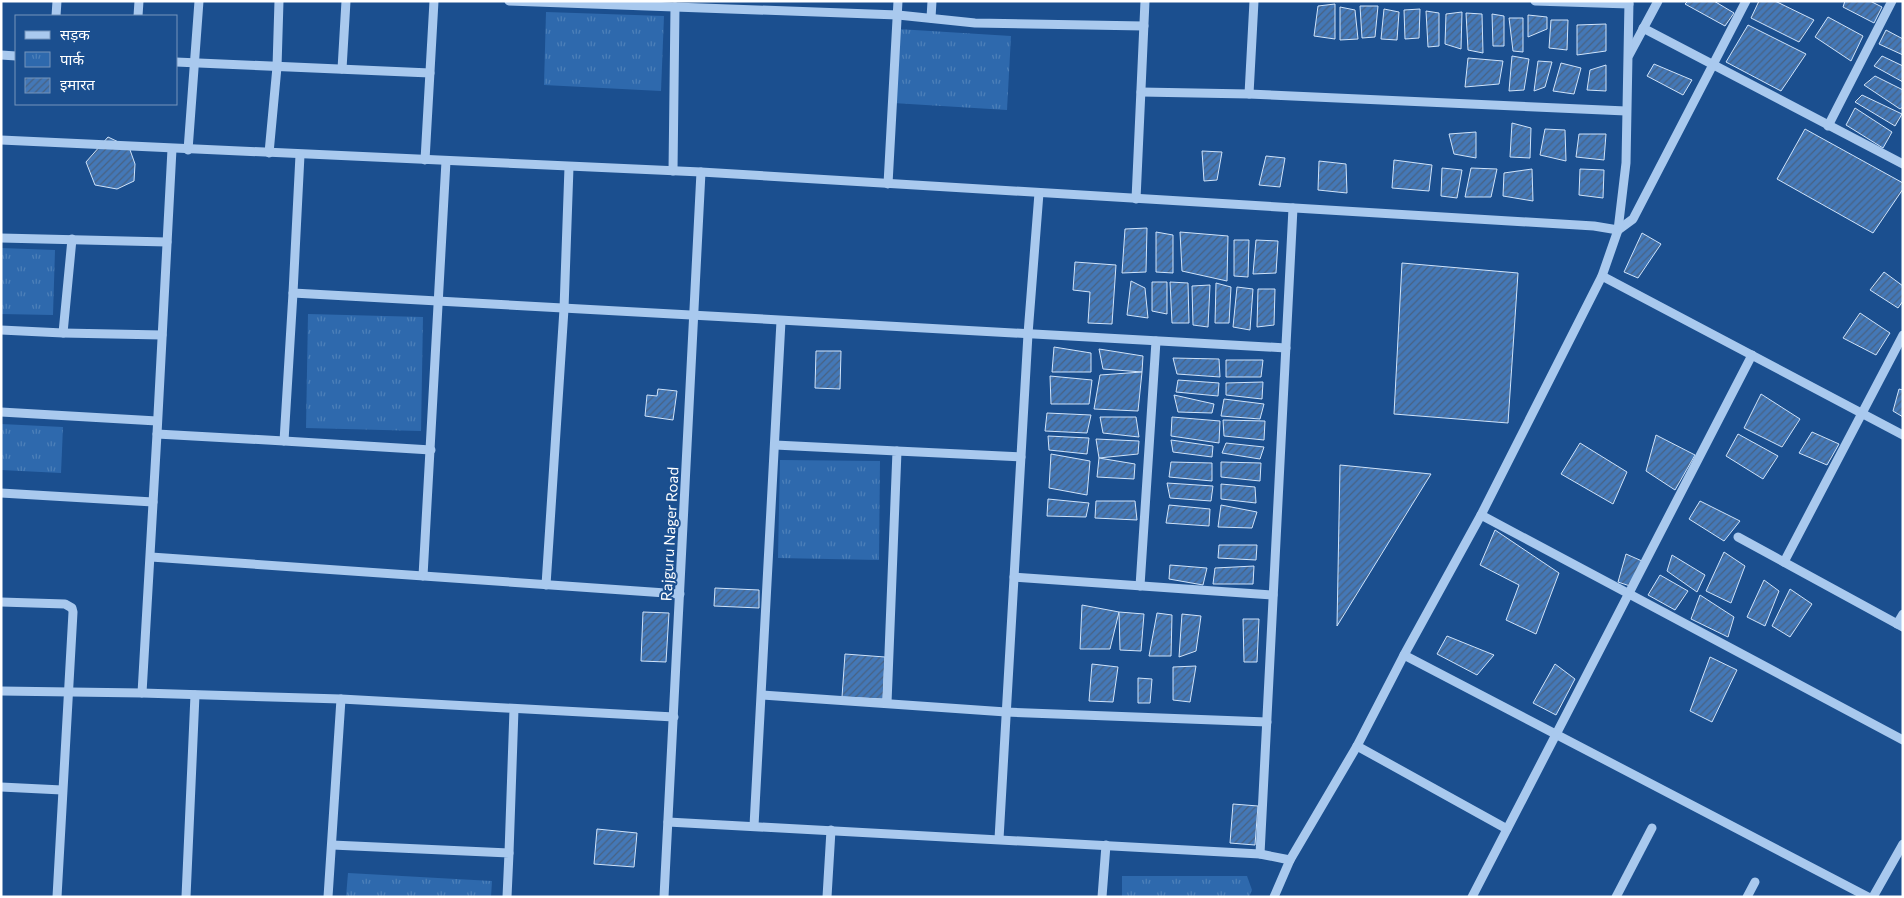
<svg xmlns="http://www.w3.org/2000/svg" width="1904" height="898" viewBox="0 0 1904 898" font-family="Commissioner,'Noto Sans Devanagari',sans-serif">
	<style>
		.park { fill: url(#park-tufts) }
		.building { fill: url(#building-hatch); stroke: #cfe3fa }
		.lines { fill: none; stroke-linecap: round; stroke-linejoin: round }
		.minor { stroke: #a9c9ee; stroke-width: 9 }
		.labels { text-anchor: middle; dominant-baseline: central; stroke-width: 4; stroke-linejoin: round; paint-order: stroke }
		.street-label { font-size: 15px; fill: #fff; stroke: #1b4f8f }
	</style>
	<defs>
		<pattern id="park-tufts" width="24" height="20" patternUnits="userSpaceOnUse" patternTransform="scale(1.25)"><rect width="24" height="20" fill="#2e69ad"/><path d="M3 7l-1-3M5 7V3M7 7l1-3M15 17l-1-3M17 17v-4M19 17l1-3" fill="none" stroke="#4d80b9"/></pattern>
		<pattern id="building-hatch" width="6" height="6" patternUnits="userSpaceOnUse" patternTransform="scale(1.25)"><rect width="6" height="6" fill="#4478b7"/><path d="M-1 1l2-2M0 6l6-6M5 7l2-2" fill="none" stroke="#486282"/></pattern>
	</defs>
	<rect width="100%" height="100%" fill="#1b4f8f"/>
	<g class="park">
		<path d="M546,12L664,16L661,91L544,85Z"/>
		<path d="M898,29L1011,36L1007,110L893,103Z"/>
		<path d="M1,248L55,250L53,315L1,314Z"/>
		<path d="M308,314L423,317L421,431L306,428Z"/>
		<path d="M1,424L63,427L61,473L1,470Z"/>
		<path d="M780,460L880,461L879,560L778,558Z"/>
		<path d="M348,873L492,881L491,897H346Z"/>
		<path d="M1122,876H1247L1252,890L1249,897H1122Z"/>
	</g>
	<g class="building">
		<path d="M1688,1H1714L1734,13L1725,26L1685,4Z"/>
		<path d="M1759,1H1775L1814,20L1799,42L1751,18Z"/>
		<path d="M1845,1H1870L1882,7L1874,23L1843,7Z"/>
		<path d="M1335,4V39L1314,36L1318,6Z"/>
		<path d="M1360,6H1378L1375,37L1362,38Z"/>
		<path d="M1340,7L1355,10L1358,39L1340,40Z"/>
		<path d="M1384,9L1399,12L1397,40L1381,39Z"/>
		<path d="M1420,9L1419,38L1405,39L1404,10Z"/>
		<path d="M1426,11L1439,13V46L1428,47Z"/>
		<path d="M1462,12L1461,49L1445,44L1446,14Z"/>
		<path d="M1466,13L1482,14L1483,53L1468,50Z"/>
		<path d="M1492,14L1504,16V46H1493Z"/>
		<path d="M1528,15L1547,17V29L1528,37Z"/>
		<path d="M1828,17L1863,36L1851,61L1815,37Z"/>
		<path d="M1509,18H1523V52L1513,51Z"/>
		<path d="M1551,20H1568L1567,50L1549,48Z"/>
		<path d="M1606,24V51L1577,55V25Z"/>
		<path d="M1748,25L1806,54L1781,91L1726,62Z"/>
		<path d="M1886,30L1903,39V55L1879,44Z"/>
		<path d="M1512,56L1529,59L1524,90L1509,91Z"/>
		<path d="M1882,56L1903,66V82L1874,66Z"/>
		<path d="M1468,58L1503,61L1499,84L1465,87Z"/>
		<path d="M1538,61L1552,62L1545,87L1534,91Z"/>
		<path d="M1561,63L1581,68L1574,94L1553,91Z"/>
		<path d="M1654,64L1692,80L1683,95L1647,76Z"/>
		<path d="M1606,65V91L1587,90L1590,70Z"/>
		<path d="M1875,76L1903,90V107L1900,109L1864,85Z"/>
		<path d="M1862,95L1902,114L1895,126L1855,102Z"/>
		<path d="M1855,108L1892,132L1883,148L1846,125Z"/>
		<path d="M1512,123L1531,128L1530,158L1510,157Z"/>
		<path d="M1545,129L1565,130L1566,161L1540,155Z"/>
		<path d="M1805,129L1903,183V189L1873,233L1777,179Z"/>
		<path d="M1476,132V158L1454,154L1449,134Z"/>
		<path d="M1579,134H1606L1604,160L1576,157Z"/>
		<path d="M108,137L129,147L135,164L134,181L117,189L95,185L86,162Z"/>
		<path d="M1202,151L1222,152L1217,180L1204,181Z"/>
		<path d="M1266,156L1285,158L1280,187L1259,185Z"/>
		<path d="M1394,160L1432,165L1429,191L1392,188Z"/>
		<path d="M1319,161L1346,164L1347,193L1318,190Z"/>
		<path d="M1442,168L1462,170L1457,198L1441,196Z"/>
		<path d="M1471,168L1497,169L1491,197H1465Z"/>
		<path d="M1532,169L1533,201L1503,196L1504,173Z"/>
		<path d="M1580,169L1604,170L1603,198L1579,195Z"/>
		<path d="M1147,228L1146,272L1122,273L1125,229Z"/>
		<path d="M1156,232L1173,235V273L1156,272Z"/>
		<path d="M1180,232L1228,236L1227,281L1182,271Z"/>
		<path d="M1642,233L1661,244L1638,278L1624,272Z"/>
		<path d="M1234,240H1249L1248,277L1234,276Z"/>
		<path d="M1256,240L1278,241L1276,273L1253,274Z"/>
		<path d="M1075,262L1116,265L1112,324L1088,323L1090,292L1073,290Z"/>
		<path d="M1402,263L1518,273L1508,423L1394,414Z"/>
		<path d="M1884,272L1903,286V301L1898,308L1870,290Z"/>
		<path d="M1131,281L1145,288L1148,318L1127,315Z"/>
		<path d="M1152,282H1167V314L1152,311Z"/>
		<path d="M1170,282L1188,283L1189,323H1172Z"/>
		<path d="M1216,283L1231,287L1229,323H1215Z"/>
		<path d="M1210,285L1208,327L1193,325L1192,286Z"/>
		<path d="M1237,287L1253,289L1250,330L1233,327Z"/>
		<path d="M1258,289H1275L1274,325L1257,327Z"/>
		<path d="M1860,313L1890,333L1876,355L1843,338Z"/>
		<path d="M1054,347L1091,353V372H1052Z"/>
		<path d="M1099,349L1143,356L1142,372L1103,369Z"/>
		<path d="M816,351H841L840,389L815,388Z"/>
		<path d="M1173,358L1219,359L1220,377L1177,374Z"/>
		<path d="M1226,360H1263L1261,377H1226Z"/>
		<path d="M1142,372L1138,411L1094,409L1100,375Z"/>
		<path d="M1050,376L1092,380L1089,404H1051Z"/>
		<path d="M1178,380L1219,383L1218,396L1176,392Z"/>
		<path d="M1263,382L1262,399L1226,395V383Z"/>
		<path d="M658,389L677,391L673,420L645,416L647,395L657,396Z"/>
		<path d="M1899,389L1903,390V417L1893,411Z"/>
		<path d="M1761,394L1800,419L1782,447L1744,428Z"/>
		<path d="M1174,395L1214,404L1212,413L1178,412Z"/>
		<path d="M1224,399L1264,404L1260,419L1221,416Z"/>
		<path d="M1047,413L1091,415L1087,433L1045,431Z"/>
		<path d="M1100,417H1136L1139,437L1103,433Z"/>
		<path d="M1172,417L1220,421L1219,443L1171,436Z"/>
		<path d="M1223,420L1265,421L1264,440L1224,436Z"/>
		<path d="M1812,432L1839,444L1827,465L1799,453Z"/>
		<path d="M1738,434L1778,456L1763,479L1726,456Z"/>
		<path d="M1656,435L1695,455L1675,490L1646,471Z"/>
		<path d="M1048,436L1089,438L1087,454L1049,450Z"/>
		<path d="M1096,439L1139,441L1138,454L1099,458Z"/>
		<path d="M1171,440L1213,446L1212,457L1173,452Z"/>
		<path d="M1226,443L1264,447L1260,459L1222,453Z"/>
		<path d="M1580,443L1627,472L1613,504L1561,474Z"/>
		<path d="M1051,454L1090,461L1087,495L1049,488Z"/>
		<path d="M1099,458L1135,464L1134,479L1097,477Z"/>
		<path d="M1171,462L1212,463V481L1169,477Z"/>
		<path d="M1221,462L1261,463L1260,481L1221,477Z"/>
		<path d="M1340,465L1431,474L1337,626Z"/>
		<path d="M1167,483L1213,486L1211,501L1170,498Z"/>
		<path d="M1221,484L1255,487L1256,503L1221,499Z"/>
		<path d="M1048,499L1089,503L1086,517L1047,516Z"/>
		<path d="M1096,501H1135L1137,520L1095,518Z"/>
		<path d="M1700,501L1740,521L1724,541L1689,519Z"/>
		<path d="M1169,505L1210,509L1209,526L1166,523Z"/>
		<path d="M1221,505L1257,512L1252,528L1218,527Z"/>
		<path d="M1495,530L1559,573L1536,634L1506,620L1519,585L1480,565Z"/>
		<path d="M1219,545H1257L1256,560L1218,558Z"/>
		<path d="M1724,552L1745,566L1731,603L1706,591Z"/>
		<path d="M1626,554L1642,561L1630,586L1618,582Z"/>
		<path d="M1672,555L1705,575L1697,592L1667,571Z"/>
		<path d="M1170,565L1207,568L1203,585L1169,579Z"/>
		<path d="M1254,566L1253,584H1213L1215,568Z"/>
		<path d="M1660,575L1688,591L1675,610L1648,595Z"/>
		<path d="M1764,580L1779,591L1765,626L1747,617Z"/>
		<path d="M715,588L759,590V608L714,606Z"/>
		<path d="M1790,589L1812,604L1790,637L1772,626Z"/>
		<path d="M1700,595L1734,617L1728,637L1691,619Z"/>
		<path d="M1082,605L1119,612L1110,649H1080Z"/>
		<path d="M643,612L669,613L666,662L641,661Z"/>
		<path d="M1119,612L1144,614L1141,651L1120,650Z"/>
		<path d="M1157,613L1172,615L1171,656H1149Z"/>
		<path d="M1182,614L1201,616L1196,651L1179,657Z"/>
		<path d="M1243,619H1259L1257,662H1244Z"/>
		<path d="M1447,636L1494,655L1477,675L1437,654Z"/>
		<path d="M845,654L885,657L883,699L842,697Z"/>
		<path d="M1710,657L1737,670L1712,722L1690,711Z"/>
		<path d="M1092,664L1118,667L1113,702L1089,701Z"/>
		<path d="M1555,664L1575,679L1556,715L1533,703Z"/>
		<path d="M1196,666L1190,702L1173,700V667Z"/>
		<path d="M1138,678L1152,679L1150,703H1138Z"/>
		<path d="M1233,804L1258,806L1255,845L1230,843Z"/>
		<path d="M597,829L637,833L634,867L594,864Z"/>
	</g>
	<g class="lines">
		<g class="minor">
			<path d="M509,1L898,15L975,23L1144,26"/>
			<path d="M1535,1L1629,4"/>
			<path d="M56,16L57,1"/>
			<path d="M138,16L139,1"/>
			<path d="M931,18L932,1"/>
			<path d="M1643,28L1903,164"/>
			<path d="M1,55L16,56"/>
			<path d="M1629,55L1658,1"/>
			<path d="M176,62L430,73"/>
			<path d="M342,69L346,1"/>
			<path d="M1141,92L1249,94L1254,1"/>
			<path d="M1249,94L1626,111"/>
			<path d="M1828,126L1892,1"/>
			<path d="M1,140L701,172L1594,226L1618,230L1633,219L1746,1"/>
			<path d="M188,150L199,1"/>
			<path d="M269,153L277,67L279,1"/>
			<path d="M425,160L434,1"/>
			<path d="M673,171L675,7"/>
			<path d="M888,184L898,1"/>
			<path d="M1136,199L1145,1"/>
			<path d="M1,238L167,242"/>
			<path d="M1602,276L1903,435"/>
			<path d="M293,293L300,155"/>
			<path d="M1,330L63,333L72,239"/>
			<path d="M63,333L162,335"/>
			<path d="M1,412L157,421"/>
			<path d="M157,434L172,149"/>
			<path d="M284,441L431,450"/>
			<path d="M775,445L897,451L887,703"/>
			<path d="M897,451L1021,457"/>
			<path d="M1,493L153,502"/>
			<path d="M1481,515L1903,740"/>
			<path d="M1738,537L1903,627"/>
			<path d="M151,557L680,594"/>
			<path d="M1784,562L1903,335"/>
			<path d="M423,576L446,161"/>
			<path d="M1014,577L1273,595"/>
			<path d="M546,585L564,309L569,167"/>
			<path d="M1140,586L1156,341"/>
			<path d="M1,602L65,604L72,608L73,612L57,897"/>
			<path d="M1897,624L1903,614"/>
			<path d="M1404,655L1868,897"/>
			<path d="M1,691L142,693L341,699L674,717"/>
			<path d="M142,693L157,434L284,441L293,293L1286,348"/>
			<path d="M762,695L1006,712L1267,722"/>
			<path d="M1357,746L1507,829"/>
			<path d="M1,787L62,790"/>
			<path d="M668,822L1260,854L1290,860"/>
			<path d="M754,826L781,321"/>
			<path d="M999,839L1028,334L1039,193"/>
			<path d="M332,845L509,853L507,897"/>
			<path d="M509,853L514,709"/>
			<path d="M1260,854L1293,208"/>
			<path d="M186,897L195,695"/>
			<path d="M328,897L341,699"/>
			<path d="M664,897L701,172"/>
			<path d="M827,897L831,830"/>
			<path d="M1102,897L1106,845"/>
			<path d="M1274,897L1290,860L1357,746L1404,655L1481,515L1602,276L1618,230L1626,163L1629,1"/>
			<path d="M1472,897L1752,355"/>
			<path d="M1616,897L1652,828"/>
			<path d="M1747,897L1755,882"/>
			<path d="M1873,897L1903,844"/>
		</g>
	</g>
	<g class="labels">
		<g class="street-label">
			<text transform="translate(669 534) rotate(-87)">Rajguru Nager Road</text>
		</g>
	</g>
	<rect width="1904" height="898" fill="none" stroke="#ffffff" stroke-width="5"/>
	<rect x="15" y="15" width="162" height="90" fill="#1b4f8f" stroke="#7695bc"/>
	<rect x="25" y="31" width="25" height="8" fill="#a9c9ee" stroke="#7695bc"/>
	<text x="60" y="40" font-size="15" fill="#ffffff">सड़क</text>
	<rect x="25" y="52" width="25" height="15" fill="url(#park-tufts)" stroke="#7695bc"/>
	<text x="60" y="65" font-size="15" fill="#ffffff">पार्क</text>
	<rect x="25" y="78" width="25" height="15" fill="url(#building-hatch)" stroke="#7695bc"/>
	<text x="60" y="90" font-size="15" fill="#ffffff">इमारत</text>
</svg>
